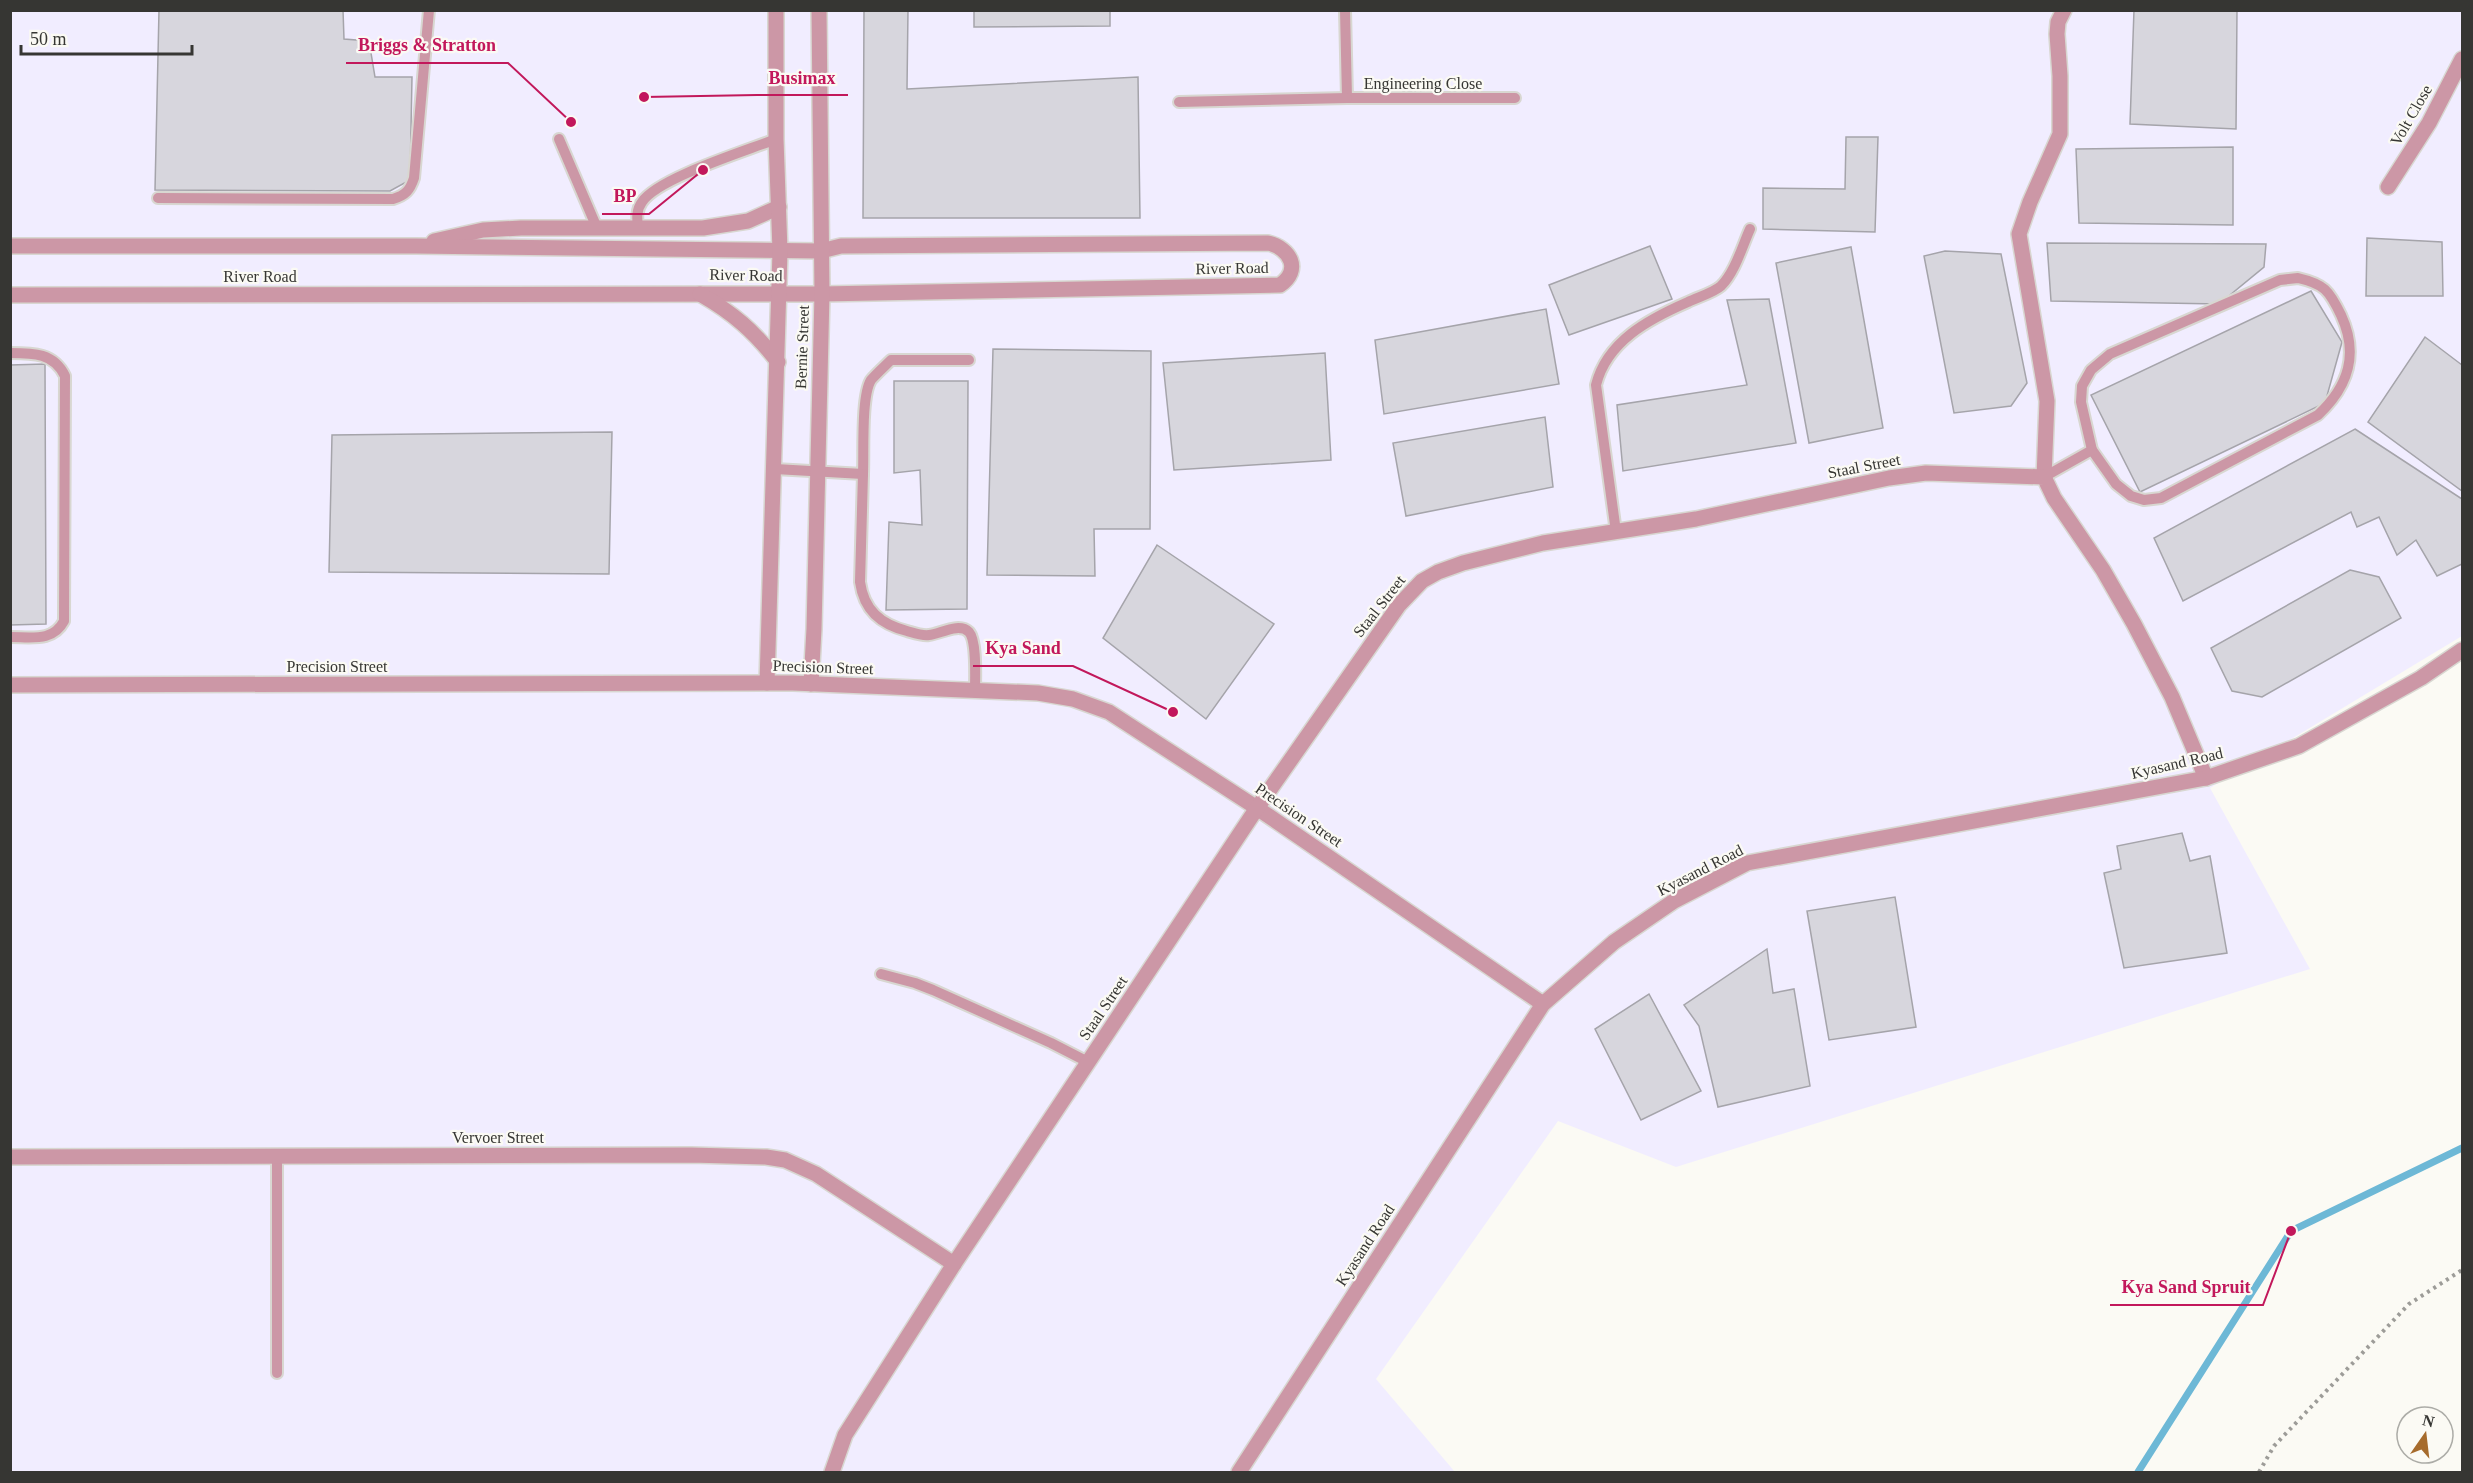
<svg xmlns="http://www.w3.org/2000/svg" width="2473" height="1483" viewBox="0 0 2473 1483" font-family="'Times New Roman',serif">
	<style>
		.industrial { fill: #f1edff }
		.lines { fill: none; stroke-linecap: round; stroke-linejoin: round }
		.stream { stroke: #6db8d6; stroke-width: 7 }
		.building { fill: #d7d6dd; stroke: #a5a4aa; stroke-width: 1.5 }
		.lane-casing { stroke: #d8d7d1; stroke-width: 14 }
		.street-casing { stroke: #d8d7d1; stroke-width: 18 }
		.path { stroke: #9d9c98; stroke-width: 4; stroke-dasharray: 3 4.5; stroke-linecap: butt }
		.lane { stroke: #cc97a6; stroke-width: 10 }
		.street { stroke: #cc97a6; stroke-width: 15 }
		.labels { text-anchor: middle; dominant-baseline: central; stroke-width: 4.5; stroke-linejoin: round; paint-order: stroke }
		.street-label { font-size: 16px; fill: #363633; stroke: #fbfaf4 }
		.leader { fill: none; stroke: #c2185b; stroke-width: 2 }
		.callout-dot { fill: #c2185b; stroke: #fbfaf4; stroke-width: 2 }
		.callout-label { font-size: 18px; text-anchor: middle; font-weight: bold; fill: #c2185b; stroke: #fbfaf4; stroke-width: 4.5; stroke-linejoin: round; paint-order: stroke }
	</style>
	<rect width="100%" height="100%" fill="#fbfaf4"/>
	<path class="industrial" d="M10,11H2462V636L2210,788L2310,969L1676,1167L1558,1121L1376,1379L1455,1472H11Z"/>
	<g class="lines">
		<path class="stream" d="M2138,1472L2291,1231L2462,1148"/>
	</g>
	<g class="building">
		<path d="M159,10H343L344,39L369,41L375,77H412L410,180L390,191L155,190Z"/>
		<path d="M864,10H908L907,89L1138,77L1140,218H863Z"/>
		<path d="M974,10H1110V26L974,27Z"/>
		<path d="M2134,10H2237L2236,129L2130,124Z"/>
		<path d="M1846,137H1878L1875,232L1763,229V188L1845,189Z"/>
		<path d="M2233,147V225L2079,223L2076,149Z"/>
		<path d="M2367,238L2442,242L2443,296H2366Z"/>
		<path d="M2047,243L2266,244L2264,267L2219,304L2051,301Z"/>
		<path d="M1650,246L1672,299L1569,335L1549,285Z"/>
		<path d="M1851,247L1883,428L1809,443L1776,263Z"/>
		<path d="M1945,251L2001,254L2027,383L2011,406L1954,413L1924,256Z"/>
		<path d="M2311,291L2342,342L2325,403L2140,492L2091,395Z"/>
		<path d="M1769,299L1796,443L1623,471L1617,405L1747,385L1727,300Z"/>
		<path d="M1546,309L1559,384L1384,414L1375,340Z"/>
		<path d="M2425,337L2462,365V491L2368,422Z"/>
		<path d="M993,349L1151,351L1150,529H1094L1095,576L987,575Z"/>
		<path d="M1325,353L1331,460L1174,470L1163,363Z"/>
		<path d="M45,364L46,624L10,625V365Z"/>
		<path d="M894,381H968L967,609L886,610L889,522L922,525L920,470L894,473Z"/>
		<path d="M1545,417L1553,487L1406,516L1393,443Z"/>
		<path d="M2355,429L2462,499V564L2437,576L2416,540L2397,555L2379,517L2357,527L2351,512L2183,601L2154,538Z"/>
		<path d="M612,432L609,574L329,572L332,435Z"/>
		<path d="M1157,545L1274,624L1206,719L1103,638Z"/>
		<path d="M2350,570L2379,577L2401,618L2262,697L2232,691L2211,648Z"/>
		<path d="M2182,833L2190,861L2210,856L2227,953L2124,968L2104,873L2121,869L2117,846Z"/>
		<path d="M1895,897L1916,1027L1829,1040L1807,911Z"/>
		<path d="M1767,949L1773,993L1794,989L1810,1086L1718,1107L1699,1026L1684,1005Z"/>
		<path d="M1649,994L1701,1091L1641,1120L1595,1029Z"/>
	</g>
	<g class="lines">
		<g class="lane-casing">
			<g id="lane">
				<path d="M1345,10L1347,98H1515"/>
				<path d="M1179,102L1347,98"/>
				<path d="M559,139L597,228"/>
				<path d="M158,198L393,199C406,195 410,190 414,178L429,10"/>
				<path d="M638,229C637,219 636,210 642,202C658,178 746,151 776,139"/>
				<path d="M2298,278C2324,284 2329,290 2341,315C2359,354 2349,386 2318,415L2161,498L2144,500L2131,496L2116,484L2092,450L2081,402L2082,386L2091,370L2110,354L2280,280Z"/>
				<path d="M10,353C34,353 54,353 65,376L64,621C53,642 32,637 10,637"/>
				<path d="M775,469L863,474C864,453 861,396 871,380C877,373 885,366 891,360H969"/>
				<path d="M863,474L860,582C864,610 880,624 907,631C914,633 922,636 929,635C940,634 959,622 969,632C977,641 975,678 975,691"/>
				<path d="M2044,477L2092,450"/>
				<path d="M1616,532L1596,385C1607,341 1649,319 1688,302C1698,297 1713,293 1721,286C1735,272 1742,247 1750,229"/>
				<path d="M881,974L915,983L933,990L1051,1043L1088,1062"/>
				<path d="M277,1373V1156"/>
			</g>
		</g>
		<g class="street-casing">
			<g id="street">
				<path d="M2388,187L2429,123L2462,59"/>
				<path d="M434,241L483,230L521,228H703L748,221L779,207"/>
				<path d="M10,246H416L821,251L841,246L1268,243C1290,248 1302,270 1280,285L822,294L10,295"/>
				<path d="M700,294C733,313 754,331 778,362"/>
				<path d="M2044,477L2047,401L2019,234L2030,202L2060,134V76L2057,34L2058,22L2064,10"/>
				<path d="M767,683L780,251L776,139V10"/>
				<path d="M811,684L814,629L822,294L819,10"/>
				<path d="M10,685L793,683L1038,693L1073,699L1109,712L1257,808L1543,1004"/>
				<path d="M10,1157L691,1155L766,1157L785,1160L816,1174L954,1264"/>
				<path d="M832,1472L845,1435L954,1264L1257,808L1399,605L1422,581L1438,572L1463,563L1543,543L1696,519L1889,478L1926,473L2044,477L2054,498L2103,570L2134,624L2172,697L2206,778"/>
				<path d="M1239,1472L1543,1004L1614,942L1674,901L1747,863L2206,778L2299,746L2421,678L2462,650"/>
			</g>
		</g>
		<path class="path" d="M2259,1472L2274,1446L2409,1304L2462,1270"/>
		<use href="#lane" class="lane"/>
		<use href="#street" class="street"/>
	</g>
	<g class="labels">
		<g class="street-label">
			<text x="1423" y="83">Engineering Close</text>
			<text transform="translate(2411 115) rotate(-60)">Volt Close</text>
			<text transform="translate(1232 268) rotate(-1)">River Road</text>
			<text transform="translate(746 275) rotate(1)">River Road</text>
			<text x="260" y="276">River Road</text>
			<text transform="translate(802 347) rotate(-88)">Bernie Street</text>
			<text transform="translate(1864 466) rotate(-11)">Staal Street</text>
			<text transform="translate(1379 606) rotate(-52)">Staal Street</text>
			<text x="337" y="666">Precision Street</text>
			<text transform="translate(823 667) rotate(2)">Precision Street</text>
			<text transform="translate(2177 763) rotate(-13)">Kyasand Road</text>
			<text transform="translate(1299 815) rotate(34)">Precision Street</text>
			<text transform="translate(1700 870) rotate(-27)">Kyasand Road</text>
			<text transform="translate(1103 1008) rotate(-56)">Staal Street</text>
			<text x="498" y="1137">Vervoer Street</text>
			<text transform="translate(1365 1245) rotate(-57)">Kyasand Road</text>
		</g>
	</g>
	<path class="leader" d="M571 122L508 63H346M644 97L757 95H848M703 170L649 214H602M1173 712L1073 666H973M2291 1231L2263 1305H2110"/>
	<g class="callout-dot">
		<circle cx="571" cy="122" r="6"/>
		<circle cx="644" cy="97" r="6"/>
		<circle cx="703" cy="170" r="6"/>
		<circle cx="1173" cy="712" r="6"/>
		<circle cx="2291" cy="1231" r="6"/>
	</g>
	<g class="callout-label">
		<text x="427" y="51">Briggs &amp; Stratton</text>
		<text x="802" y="84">Busimax</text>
		<text x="625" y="202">BP</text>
		<text x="1023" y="654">Kya Sand</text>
		<text x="2186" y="1293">Kya Sand Spruit</text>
	</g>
	<rect width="2473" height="1483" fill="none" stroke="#363633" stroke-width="24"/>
	<g transform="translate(2425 1435) rotate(14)"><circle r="28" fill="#fbfaf4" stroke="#acaca7" stroke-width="1.5"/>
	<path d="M0-4.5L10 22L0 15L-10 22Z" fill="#a66b2c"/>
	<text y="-9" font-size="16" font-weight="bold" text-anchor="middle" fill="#363633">N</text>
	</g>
	<path d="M21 45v9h171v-9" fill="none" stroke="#363633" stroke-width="3"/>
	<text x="30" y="45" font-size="18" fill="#363633" stroke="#fbfaf4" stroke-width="4.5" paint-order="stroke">50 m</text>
</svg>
